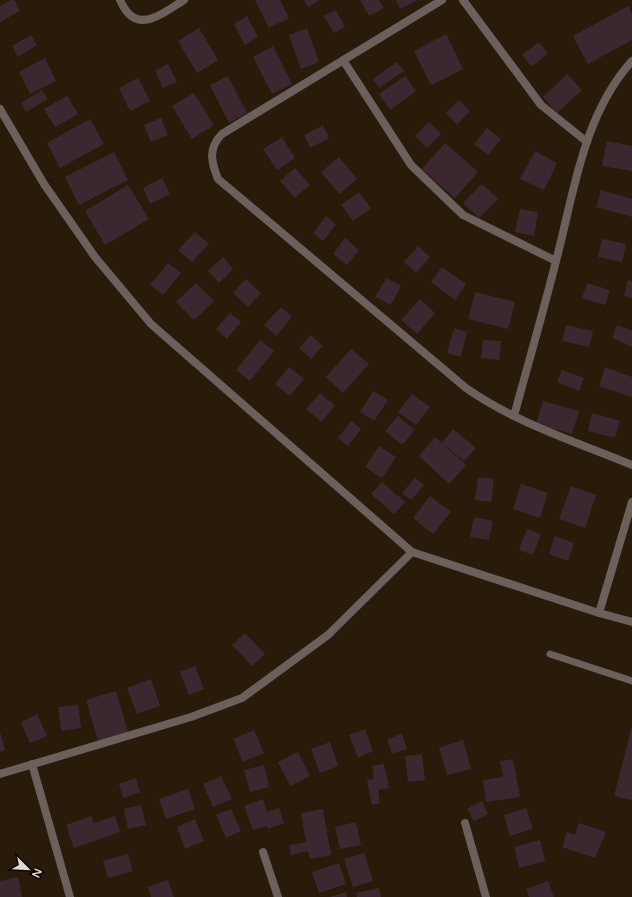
<svg xmlns="http://www.w3.org/2000/svg" width="632" height="897" viewBox="0 0 632 897" font-family="'Varela Round',sans-serif">
	<style>
		.building { fill: #3c2731 }
		.lines { fill: none; stroke-linecap: round; stroke-linejoin: round }
		.service { stroke: #6b605c; stroke-width: 7 }
		.minor { stroke: #6b605c; stroke-width: 8 }
		.tertiary { stroke: #6b605c; stroke-width: 8 }
	</style>
	<rect width="100%" height="100%" fill="#281b09"/>
	<g class="building">
		<path d="M11,0H14L20,11L0,22V6Z"/>
		<path d="M255,0H280L289,18L269,28Z"/>
		<path d="M304,0H320L308,7Z"/>
		<path d="M360,0H379L384,8L369,16Z"/>
		<path d="M396,0H418L400,9Z"/>
		<path d="M628,6L632,14V40L588,64L573,36Z"/>
		<path d="M336,10L345,27L334,33L324,16Z"/>
		<path d="M247,16L258,37L245,45L234,24Z"/>
		<path d="M199,28L218,60L197,73L178,41Z"/>
		<path d="M307,28L319,62L301,69L289,35Z"/>
		<path d="M446,34L463,69L431,85L414,51Z"/>
		<path d="M31,35L37,45L18,57L12,46Z"/>
		<path d="M539,42L548,53L532,67L522,55Z"/>
		<path d="M273,46L292,84L272,94L253,57Z"/>
		<path d="M45,58L56,81L30,94L19,72Z"/>
		<path d="M397,62L404,71L379,88L373,79Z"/>
		<path d="M168,64L177,82L163,88L155,70Z"/>
		<path d="M567,74L582,90L557,113L543,97Z"/>
		<path d="M228,76L247,113L229,123L210,85Z"/>
		<path d="M405,76L416,91L390,110L379,94Z"/>
		<path d="M138,78L150,101L130,111L119,88Z"/>
		<path d="M42,90L48,99L26,112L21,103Z"/>
		<path d="M194,93L214,125L192,139L172,106Z"/>
		<path d="M67,96L78,114L55,127L44,109Z"/>
		<path d="M459,100L470,111L457,125L446,113Z"/>
		<path d="M161,118L168,135L151,142L144,125Z"/>
		<path d="M90,119L104,144L60,168L47,143Z"/>
		<path d="M429,122L441,134L427,148L415,136Z"/>
		<path d="M323,125L329,138L310,148L304,135Z"/>
		<path d="M487,128L501,139L488,155L474,144Z"/>
		<path d="M282,137L295,158L277,170L263,149Z"/>
		<path d="M607,141L632,146V171L602,166Z"/>
		<path d="M445,143L478,172L455,198L422,169Z"/>
		<path d="M535,151L557,163L544,190L520,179Z"/>
		<path d="M114,152L128,180L79,205L65,177Z"/>
		<path d="M339,157L357,179L339,194L321,172Z"/>
		<path d="M295,168L310,185L295,198L280,181Z"/>
		<path d="M162,178L170,194L150,204L143,188Z"/>
		<path d="M482,184L498,199L479,218L463,203Z"/>
		<path d="M128,185L149,219L105,245L85,211Z"/>
		<path d="M601,190L632,199V217L596,207Z"/>
		<path d="M359,192L371,208L353,221L341,205Z"/>
		<path d="M520,209L538,212L534,236L515,232Z"/>
		<path d="M326,216L336,224L323,241L313,233Z"/>
		<path d="M195,232L209,244L192,262L178,250Z"/>
		<path d="M345,238L359,250L347,265L333,254Z"/>
		<path d="M602,239L626,244L622,262L598,257Z"/>
		<path d="M418,246L430,257L416,273L404,262Z"/>
		<path d="M223,257L233,269L219,283L208,271Z"/>
		<path d="M168,263L181,273L163,295L150,285Z"/>
		<path d="M442,267L466,284L455,300L431,282Z"/>
		<path d="M386,278L401,286L391,305L375,297Z"/>
		<path d="M246,279L261,293L248,307L233,293Z"/>
		<path d="M628,280L632,281V298L624,296Z"/>
		<path d="M196,283L214,301L194,320L176,302Z"/>
		<path d="M587,283L610,290L605,305L582,298Z"/>
		<path d="M475,292L515,302L508,329L468,319Z"/>
		<path d="M420,299L435,313L417,334L401,320Z"/>
		<path d="M281,307L292,317L276,336L264,325Z"/>
		<path d="M230,313L241,322L227,339L216,329Z"/>
		<path d="M566,325L593,331L589,347L562,341Z"/>
		<path d="M617,325L632,331V347L612,338Z"/>
		<path d="M454,328L467,332L461,357L447,353Z"/>
		<path d="M311,335L323,346L311,359L299,348Z"/>
		<path d="M260,340L274,351L250,381L236,370Z"/>
		<path d="M483,340L501,341L499,360L481,358Z"/>
		<path d="M351,349L369,364L343,393L326,377Z"/>
		<path d="M289,367L304,379L290,396L275,384Z"/>
		<path d="M605,367L632,377V397L599,386Z"/>
		<path d="M562,370L584,378L579,391L557,382Z"/>
		<path d="M373,391L388,400L374,421L360,412Z"/>
		<path d="M320,393L335,406L321,422L306,409Z"/>
		<path d="M412,394L430,407L416,425L398,412Z"/>
		<path d="M543,401L579,411L572,434L536,424Z"/>
		<path d="M592,413L620,421L615,438L588,431Z"/>
		<path d="M398,416L415,430L402,445L385,431Z"/>
		<path d="M351,421L361,429L348,446L338,438Z"/>
		<path d="M453,429L476,448L464,461L442,443Z"/>
		<path d="M435,437L466,465L449,484L419,456Z"/>
		<path d="M379,446L396,457L382,478L365,467Z"/>
		<path d="M478,477L494,479L491,502L475,500Z"/>
		<path d="M415,478L424,485L411,500L402,493Z"/>
		<path d="M382,482L405,502L394,514L371,494Z"/>
		<path d="M521,484L548,493L540,518L513,509Z"/>
		<path d="M571,486L596,495L585,528L559,519Z"/>
		<path d="M430,496L451,512L433,534L413,518Z"/>
		<path d="M474,517L493,521L489,540L470,537Z"/>
		<path d="M527,529L541,534L533,555L519,550Z"/>
		<path d="M555,536L574,543L568,561L549,554Z"/>
		<path d="M245,633L265,654L252,666L232,645Z"/>
		<path d="M195,666L204,689L189,695L180,672Z"/>
		<path d="M151,679L160,706L137,714L127,688Z"/>
		<path d="M116,691L128,732L98,741L86,700Z"/>
		<path d="M78,705L81,728L61,731L58,707Z"/>
		<path d="M37,714L47,736L30,743L21,722Z"/>
		<path d="M632,726V800L614,796Z"/>
		<path d="M365,729L373,751L358,758L349,735Z"/>
		<path d="M254,730L264,753L243,762L233,739Z"/>
		<path d="M0,732L5,750L0,752Z"/>
		<path d="M402,734L407,749L392,754L387,739Z"/>
		<path d="M463,740L471,769L447,775L439,748Z"/>
		<path d="M330,742L338,766L320,773L311,749Z"/>
		<path d="M298,752L310,776L290,786L278,762Z"/>
		<path d="M422,754L425,780L408,782L405,756Z"/>
		<path d="M513,759L520,797L486,802L483,780L503,777L500,761Z"/>
		<path d="M384,764L389,788L378,790L380,803L372,805L367,780L374,779L372,766Z"/>
		<path d="M264,765L269,787L250,792L244,770Z"/>
		<path d="M221,776L232,799L213,807L203,784Z"/>
		<path d="M136,778L140,792L123,798L119,784Z"/>
		<path d="M188,789L195,809L166,819L159,799Z"/>
		<path d="M263,799L267,812L279,808L284,823L268,829L267,826L253,830L244,806Z"/>
		<path d="M482,801L488,814L474,821L467,809Z"/>
		<path d="M141,805L146,825L128,829L124,809Z"/>
		<path d="M526,808L533,829L510,836L504,815Z"/>
		<path d="M231,809L241,831L226,838L216,815Z"/>
		<path d="M323,809L331,855L310,859L308,851L291,855L289,845L306,842L301,813Z"/>
		<path d="M91,816L94,823L115,816L120,832L74,848L66,825Z"/>
		<path d="M195,819L204,841L185,849L177,827Z"/>
		<path d="M356,822L361,845L340,849L335,827Z"/>
		<path d="M579,823L606,832L595,858L562,847L567,832L575,835Z"/>
		<path d="M540,840L545,861L519,868L514,847Z"/>
		<path d="M364,853L373,881L353,887L344,859Z"/>
		<path d="M128,854L133,871L108,878L103,861Z"/>
		<path d="M339,863L346,884L319,893L312,872Z"/>
		<path d="M18,877L22,897H0V881Z"/>
		<path d="M168,880L174,897H151L148,887Z"/>
		<path d="M548,881L554,897H529L526,889Z"/>
		<path d="M379,888L381,897H357L356,893Z"/>
		<path d="M346,892L347,897H330Z"/>
	</g>
	<g class="lines">
		<path class="service" d="M550,654L632,681"/>
		<g class="minor">
			<path d="M120,0C122,4 125,10 128,13C144,31 169,9 184,0"/>
			<path d="M442,0L222,134C208,148 211,162 218,179L466,388C516,423 576,442 632,465"/>
			<path d="M463,0L541,105L587,142"/>
			<path d="M343,60L411,165L463,215L556,261"/>
			<path d="M514,416C528,364 543,313 556,261C574,193 583,115 632,61"/>
			<path d="M599,613L632,502"/>
			<path d="M32,764L70,897"/>
			<path d="M0,774L191,717L242,698L328,635L412,552"/>
			<path d="M465,823L486,897"/>
			<path d="M263,852L278,897"/>
		</g>
		<path class="tertiary" d="M0,109L44,184L95,257L151,324L412,552L599,613L632,622"/>
	</g>
	<g transform="translate(28 869) rotate(114)" stroke="#0c0702" stroke-width="3" paint-order="stroke">
	<path d="M0-3L7 15L0 10L-7 15Z" fill="#e1d8cd"/>
	<text y="-6" font-size="11" font-weight="bold" text-anchor="middle" fill="#e1d8cd">N</text>
	</g>
</svg>
